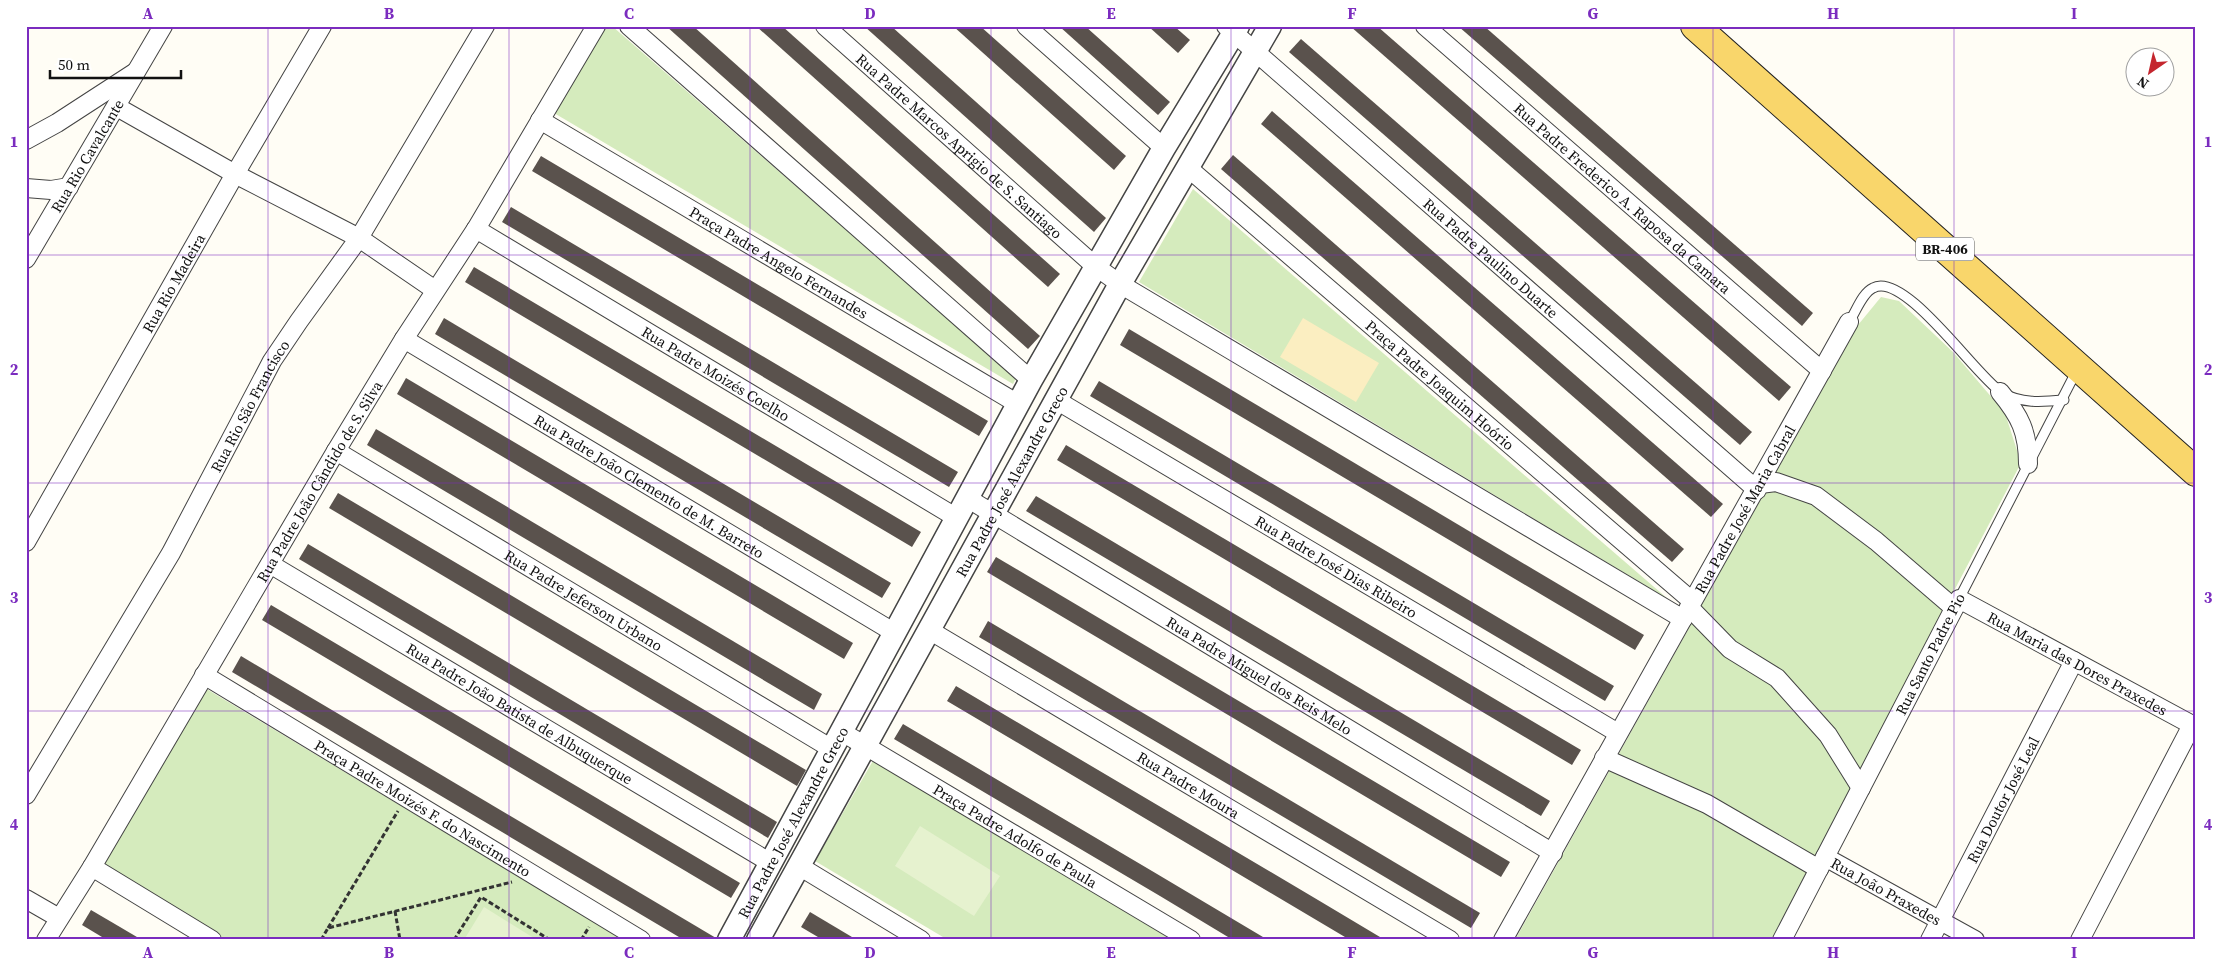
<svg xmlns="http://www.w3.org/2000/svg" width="2222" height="966" viewBox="0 0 2222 966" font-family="'Source Serif 4',serif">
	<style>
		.green { fill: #d5ebbd }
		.sand { fill: #fbeec1 }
		.pitch { fill: #e6f2cf }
		.building { fill: #5a524d }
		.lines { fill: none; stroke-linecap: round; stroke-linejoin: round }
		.service-casing { stroke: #444; stroke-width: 11 }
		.minor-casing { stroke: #444; stroke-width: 20 }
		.tertiary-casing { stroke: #444; stroke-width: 25 }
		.primary-casing { stroke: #222; stroke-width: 30 }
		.path { stroke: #333; stroke-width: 3; stroke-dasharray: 5 2.5; stroke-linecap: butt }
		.service { stroke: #fff; stroke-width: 9 }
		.minor { stroke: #fff; stroke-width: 18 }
		.tertiary { stroke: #fff; stroke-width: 22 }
		.primary { stroke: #f9d66b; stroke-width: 28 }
		.grid { fill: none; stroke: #7b2cbf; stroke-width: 1; stroke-opacity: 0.55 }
		.labels { text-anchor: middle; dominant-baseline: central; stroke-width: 5; stroke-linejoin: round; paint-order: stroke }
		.shield { fill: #fff; stroke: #585858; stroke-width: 1 }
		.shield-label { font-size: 14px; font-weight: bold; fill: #111 }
		.street-label { font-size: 15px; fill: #111; stroke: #fff }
		.neatline { fill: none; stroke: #7b2cbf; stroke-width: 2 }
		.grid-label { font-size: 16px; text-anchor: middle; font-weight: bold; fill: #7b2cbf }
	</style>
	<rect width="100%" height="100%" fill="#fffdf5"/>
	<g class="green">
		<path d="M606,26H612L1016,378L1013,384L554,113Z"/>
		<path d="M1193,189L1668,599L1139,282Z"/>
		<path d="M1881,297L1899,301L1953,352L2005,413L2021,463L1771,940H1515L1858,325Z"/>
		<path d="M205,688L624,940H226L103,866Z"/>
		<path d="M874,759L1172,940H948L815,861Z"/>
	</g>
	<path class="sand" d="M1303,318L1379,363L1356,402L1280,357Z"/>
	<g class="pitch">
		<path d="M920,826L1000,876L974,916L895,866Z"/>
		<path d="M484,907L537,940H464Z"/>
	</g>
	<g class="building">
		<path d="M666,26H693L1040,336L1028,349Z"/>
		<path d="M756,26H782L1060,274L1048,287Z"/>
		<path d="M864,26H891L1106,218L1094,232Z"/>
		<path d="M953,26H980L1126,156L1114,170Z"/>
		<path d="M1059,26H1085L1170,102L1158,115Z"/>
		<path d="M1148,26H1174L1190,40L1178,53Z"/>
		<path d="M1350,26H1377L1791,387L1779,401Z"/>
		<path d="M1458,26H1484L1813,313L1802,326Z"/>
		<path d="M1301,39L1752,432L1740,445L1289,52Z"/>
		<path d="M1272,111L1723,504L1711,517L1261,124Z"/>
		<path d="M1233,155L1684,549L1672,562L1221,169Z"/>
		<path d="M541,156L988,421L979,436L532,171Z"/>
		<path d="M511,207L958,472L949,487L502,222Z"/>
		<path d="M474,267L921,532L912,547L465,282Z"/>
		<path d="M444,318L891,583L882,598L435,334Z"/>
		<path d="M1129,329L1644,635L1635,650L1120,345Z"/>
		<path d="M406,378L853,643L844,659L397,394Z"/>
		<path d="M1099,381L1614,686L1605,701L1090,396Z"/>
		<path d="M376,429L822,694L814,710L367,445Z"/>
		<path d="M1066,445L1581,750L1572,765L1057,460Z"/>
		<path d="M338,493L806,770L797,786L329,508Z"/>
		<path d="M1036,496L1550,801L1541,816L1026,511Z"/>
		<path d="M308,544L777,822L768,838L299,559Z"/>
		<path d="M996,557L1510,862L1501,877L987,572Z"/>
		<path d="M271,605L740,883L731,898L262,620Z"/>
		<path d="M988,621L1480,913L1471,928L979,637Z"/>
		<path d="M241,656L716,938V940H684L232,672Z"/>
		<path d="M956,686L1318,900L1385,940H1350L1077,778L947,701Z"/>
		<path d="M903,724L1152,871L1268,940H1233L1160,896L894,739Z"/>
		<path d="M91,910L120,927L142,940H107L82,925Z"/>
		<path d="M810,912L857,940H823L801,927Z"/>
	</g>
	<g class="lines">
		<g class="service-casing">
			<g id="service">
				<path d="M1849,322C1856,312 1862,293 1873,288C1904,270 1976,376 2001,392C2021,404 2042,402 2064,400"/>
				<path d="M1959,599L2077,370"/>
			</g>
		</g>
		<g class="minor-casing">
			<g id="minor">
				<path d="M629,26L1031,380"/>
				<path id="s1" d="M825,26L1095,266L1120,284L1683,619"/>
				<path d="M1026,26L1164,148"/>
				<path id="s2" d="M1226,26L1757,490"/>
				<path id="s3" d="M1425,26L1822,371"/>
				<path d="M117,107L235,174L359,238L435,290"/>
				<path id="s4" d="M540,120L1018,404"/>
				<path d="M26,140L57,123L134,73"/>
				<path id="s5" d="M1187,167L1692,601"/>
				<path d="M26,188L51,190L69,187"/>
				<path id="s6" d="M476,229L957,518"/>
				<path id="s7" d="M26,259L163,26"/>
				<path id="s8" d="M404,339L895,633"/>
				<path d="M2000,392C2020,416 2028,432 2028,464"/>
				<path id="s9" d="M1056,400L1618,733"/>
				<path id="s10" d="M336,451L832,749"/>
				<path d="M1760,484L1776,482L1816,496L1876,541L1954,608"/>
				<path id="s11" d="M967,498L1553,853"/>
				<path id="s12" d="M26,542L235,174L322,26"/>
				<path id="s13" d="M270,564L771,863"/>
				<path d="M1689,607L1730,649L1777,678L1828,735L1861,788"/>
				<path id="s14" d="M929,630L1450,940"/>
				<path id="s15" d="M204,675L641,940"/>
				<path id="s16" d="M842,732L1191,940"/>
				<path d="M1604,758L1707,804L1819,869"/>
				<path id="s17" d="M26,795L171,553L272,361L299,321L359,238L485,26"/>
				<path id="s18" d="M1825,857L1975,940"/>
				<path d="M799,866L921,940"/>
				<path d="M92,867L212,940"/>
				<path d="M26,899L59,918"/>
				<path id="s19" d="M46,940L92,867L336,451L404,339L476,229L596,26"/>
				<path id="s20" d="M1503,940L1849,322"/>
				<path id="s21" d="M1782,940L1959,599L2196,727"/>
				<path id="s22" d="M1930,940L2074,661"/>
				<path d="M2080,940L2192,725"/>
			</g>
		</g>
		<g class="tertiary-casing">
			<g id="tertiary">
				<path id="s23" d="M729,940L1031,380L1164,148L1238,26"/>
				<path id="s24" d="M758,940L1120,284L1270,26"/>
			</g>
		</g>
		<g class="primary-casing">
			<path id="primary" d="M1695,26L2196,472"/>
		</g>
		<g class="path">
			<path d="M395,911L400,940"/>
			<path d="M328,928L398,811"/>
			<path d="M321,940L328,928L512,882"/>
			<path d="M454,940L481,897L550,940"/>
			<path d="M581,940L589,927"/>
		</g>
		<use href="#service" class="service"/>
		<use href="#minor" class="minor"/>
		<use href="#tertiary" class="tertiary"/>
		<use href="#primary" class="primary"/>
	</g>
	<path class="grid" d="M268,26V940M509,26V940M750,26V940M991,26V940M1231,26V940M1472,26V940M1713,26V940M1954,26V940M26,255H2196M26,483H2196M26,711H2196"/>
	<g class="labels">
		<rect class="shield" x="1916" y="237.5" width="58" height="23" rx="4"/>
		<g class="shield-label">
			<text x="1945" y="249">BR-406</text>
		</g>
		<g class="street-label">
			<text stroke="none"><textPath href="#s1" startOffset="180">Rua Padre Marcos Aprigio de S. Santiago</textPath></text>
			<text stroke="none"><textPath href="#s7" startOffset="120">Rua Rio Cavalcante</textPath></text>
			<text stroke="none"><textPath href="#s3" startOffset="262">Rua Padre Frederico A. Raposa da Camara</textPath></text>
			<text stroke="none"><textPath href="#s2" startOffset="352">Rua Padre Paulino Duarte</textPath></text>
			<text stroke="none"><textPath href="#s4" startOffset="278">Praça Padre Angelo Fernandes</textPath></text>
			<text stroke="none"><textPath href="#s12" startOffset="298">Rua Rio Madeira</textPath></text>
			<text stroke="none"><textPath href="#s6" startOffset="280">Rua Padre Moizés Coelho</textPath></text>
			<text stroke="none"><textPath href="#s5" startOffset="334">Praça Padre Joaquim Hoório</textPath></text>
			<text stroke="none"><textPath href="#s17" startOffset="449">Rua Rio São Francisco</textPath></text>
			<text stroke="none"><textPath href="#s24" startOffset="524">Rua Padre José Alexandre Greco</textPath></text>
			<text stroke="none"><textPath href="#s19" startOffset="534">Rua Padre João Cândido de S. Silva</textPath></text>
			<text stroke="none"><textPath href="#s8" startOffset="286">Rua Padre João Clemento de M. Barreto</textPath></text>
			<text stroke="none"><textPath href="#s20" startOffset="494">Rua Padre José Maria Cabral</textPath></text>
			<text stroke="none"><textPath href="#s9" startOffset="326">Rua Padre José Dias Ribeiro</textPath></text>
			<text stroke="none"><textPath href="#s10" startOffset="289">Rua Padre Jeferson Urbano</textPath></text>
			<text transform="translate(1930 654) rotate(-63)">Rua Santo Padre Pio</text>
			<text stroke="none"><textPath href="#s21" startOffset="519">Rua Maria das Dores Praxedes</textPath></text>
			<text stroke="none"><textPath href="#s11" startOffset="342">Rua Padre Miguel dos Reis Melo</textPath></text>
			<text stroke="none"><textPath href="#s13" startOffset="291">Rua Padre João Batista de Albuquerque</textPath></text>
			<text stroke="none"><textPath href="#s14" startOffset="302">Rua Padre Moura</textPath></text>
			<text stroke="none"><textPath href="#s22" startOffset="158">Rua Doutor José Leal</textPath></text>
			<text stroke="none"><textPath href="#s15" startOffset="256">Praça Padre Moizés F. do Nascimento</textPath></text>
			<text stroke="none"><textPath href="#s23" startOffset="134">Rua Padre José Alexandre Greco</textPath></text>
			<text stroke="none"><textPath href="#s16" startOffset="202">Praça Padre Adolfo de Paula</textPath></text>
			<text stroke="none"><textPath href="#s18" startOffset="70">Rua João Praxedes</textPath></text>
		</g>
	</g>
	<rect width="2222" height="966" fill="none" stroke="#ffffff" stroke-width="55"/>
	<g transform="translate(2150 72) rotate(214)"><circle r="24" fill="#ffffff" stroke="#a0a0a0"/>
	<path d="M0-4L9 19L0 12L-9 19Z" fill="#c4262e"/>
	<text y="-8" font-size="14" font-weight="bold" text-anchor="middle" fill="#111111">N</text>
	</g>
	<path d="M50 70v8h131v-8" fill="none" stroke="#111111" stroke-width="2.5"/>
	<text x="58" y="70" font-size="15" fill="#111111" stroke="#ffffff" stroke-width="4" paint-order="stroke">50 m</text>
	<rect x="28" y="28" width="2166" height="910" class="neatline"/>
	<g class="grid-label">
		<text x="148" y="19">A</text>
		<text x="389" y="19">B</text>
		<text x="629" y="19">C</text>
		<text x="870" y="19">D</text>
		<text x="1111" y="19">E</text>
		<text x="1352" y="19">F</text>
		<text x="1593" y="19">G</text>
		<text x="1833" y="19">H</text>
		<text x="2074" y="19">I</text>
		<text x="14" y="147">1</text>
		<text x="2208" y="147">1</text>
		<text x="14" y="375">2</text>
		<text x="2208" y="375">2</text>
		<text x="14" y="603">3</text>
		<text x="2208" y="603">3</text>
		<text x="14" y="830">4</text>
		<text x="2208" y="830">4</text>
		<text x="148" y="958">A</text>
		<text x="389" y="958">B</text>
		<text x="629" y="958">C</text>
		<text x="870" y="958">D</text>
		<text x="1111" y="958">E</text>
		<text x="1352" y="958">F</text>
		<text x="1593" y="958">G</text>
		<text x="1833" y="958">H</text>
		<text x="2074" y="958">I</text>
	</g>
</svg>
